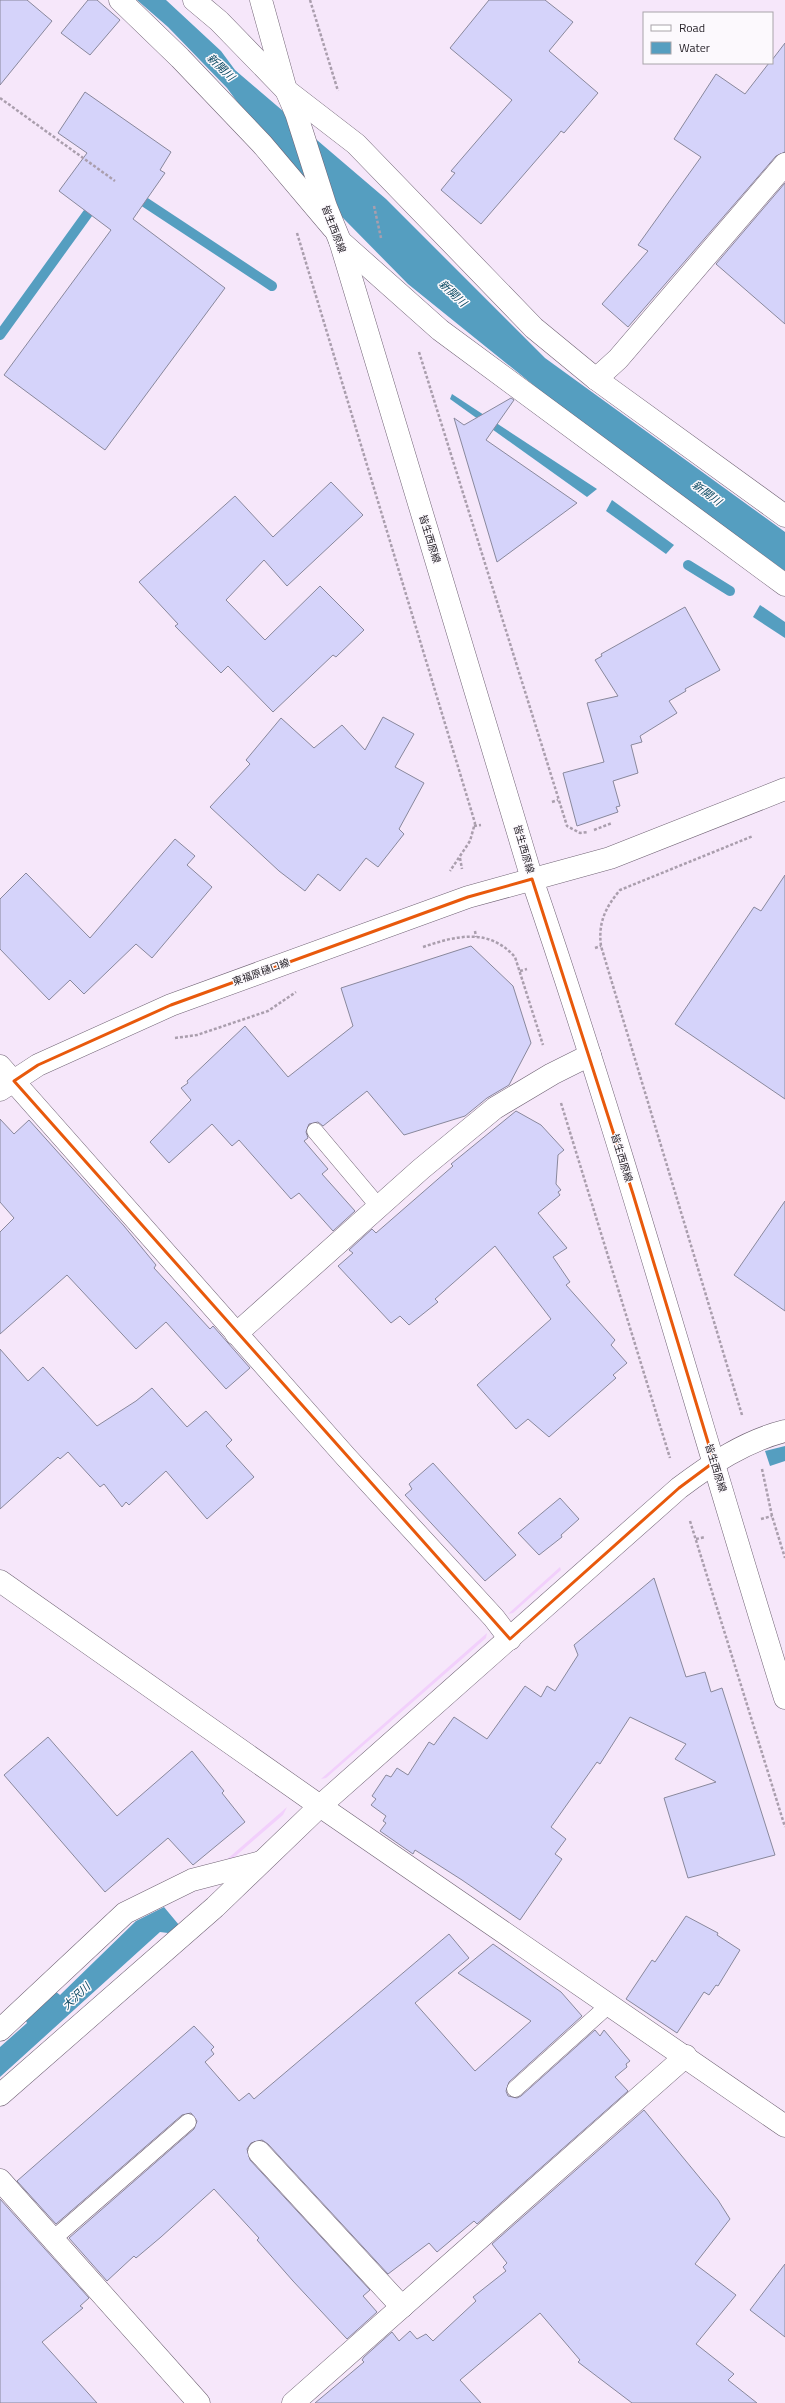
<svg xmlns="http://www.w3.org/2000/svg" width="785" height="2403" viewBox="0 0 785 2403" font-family="'Titillium Web','Noto Sans JP',sans-serif">
	<style>
		.green { fill: #f2d0fc }
		.water { fill: #559ec0 }
		.lines { fill: none; stroke-linecap: round; stroke-linejoin: round }
		.stream { stroke: #559ec0; stroke-width: 10 }
		.building { fill: #d5d3fa; stroke: #89889c }
		.lane-casing { stroke: #706374; stroke-width: 17 }
		.street-casing { stroke: #706374; stroke-width: 23 }
		.secondary-casing { stroke: #706374; stroke-width: 23 }
		.path { stroke: #aa9ead; stroke-width: 2.5; stroke-dasharray: 3 2; stroke-linecap: butt }
		.lane { stroke: #fff; stroke-width: 16 }
		.street { stroke: #fff; stroke-width: 22 }
		.secondary { stroke: #fff; stroke-width: 22 }
		.marked { fill: none; stroke: #e8590c; stroke-width: 3; stroke-linejoin: round }
		.labels { text-anchor: middle; dominant-baseline: central; stroke-width: 3; stroke-linejoin: round; paint-order: stroke }
		.street-label { font-size: 10px; fill: #2a252c; stroke: #fcf9fd }
		.water-label { font-size: 11px; font-style: italic; fill: #094860; stroke: #fcf9fd }
	</style>
	<rect width="100%" height="100%" fill="#f6e7fa"/>
	<g class="green">
		<path d="M560,1567L561,1570L513,1613L508,1614Z"/>
		<path d="M487,1633L486,1638L326,1778L321,1779Z"/>
		<path d="M287,1807L283,1815L231,1860L225,1861Z"/>
	</g>
	<g class="water">
		<path d="M137,0H166L221,51L235,70L386,199L545,358L785,532V571L578,421L408,284L283,157L241,107L227,88L168,27Z"/>
		<path d="M452,394L597,489L587,497L450,399Z"/>
		<path d="M612,500L674,545L666,554L606,511Z"/>
		<path d="M760,605L785,622V638L753,617Z"/>
		<path d="M785,1446V1461L770,1466L765,1451Z"/>
		<path d="M164,1907L179,1925L168,1933L160,1932L0,2077V2047L27,2023L25,2019L55,1991L60,1995L136,1921Z"/>
	</g>
	<g class="lines">
		<g class="stream">
			<path d="M134,195L272,286"/>
			<path d="M0,335L96,202"/>
			<path d="M688,565L730,591"/>
		</g>
	</g>
	<g class="building">
		<path d="M0,0H27L52,21L0,85Z"/>
		<path d="M88,0H97L120,20L90,55L61,33Z"/>
		<path d="M489,0H545L573,22L549,51L598,93L564,133L561,131L558,135L481,224L441,190L455,173L451,171L512,100L450,48Z"/>
		<path d="M785,43V152L776,156L628,327L602,304L648,251L638,245L701,157L674,139L716,74L745,94L769,63H772V60Z"/>
		<path d="M85,92L171,152L160,170L165,173L133,219L225,288L105,450L4,375L111,230L59,191L87,153L58,133Z"/>
		<path d="M785,183V324L716,264Z"/>
		<path d="M511,398L514,400L486,440L577,503L497,562L454,418L464,425Z"/>
		<path d="M331,482L363,515L287,586L264,560L226,600L265,640L320,586L364,630L336,657L333,655L273,712L228,666L221,673L175,626L178,624L139,582L235,496L273,537Z"/>
		<path d="M685,607L720,670L685,689L686,691L669,701L677,713L640,736L642,742L631,745L638,773L613,781L620,806L616,807L618,812L577,826L563,773L604,762L587,703L618,696L595,660L602,656L601,654Z"/>
		<path d="M383,717L414,734L395,767L424,783L399,829L404,834L378,867L366,858L340,891L318,874L305,891L279,871L210,807L250,764L246,760L281,718L314,748L342,725L365,750Z"/>
		<path d="M175,839L195,856L187,865L212,887L152,958L136,944L84,994L70,980L49,1000L0,949V899L26,873L90,938Z"/>
		<path d="M785,875V1099L675,1024L754,907L761,911Z"/>
		<path d="M471,946L513,986L531,1043L509,1085L487,1098L465,1116L404,1135L367,1091L323,1126L318,1122L309,1124L306,1132L308,1138L304,1141L328,1169L322,1174L355,1211L333,1231L299,1193L291,1199L239,1140L232,1146L212,1124L169,1163L150,1142L191,1100L181,1088L188,1083L187,1081L245,1026L288,1077L353,1026L341,988Z"/>
		<path d="M516,1111L541,1125L564,1150L558,1155L556,1184L561,1190L558,1192L560,1195L538,1213L567,1248L553,1257L570,1282L566,1285L615,1340L611,1345L627,1363L613,1375L616,1378L549,1437L528,1419L516,1429L477,1385L551,1319L495,1246L435,1299L438,1302L409,1325L400,1316L391,1323L338,1266L353,1253L349,1250L372,1229L376,1233L453,1166L451,1164Z"/>
		<path d="M0,1119L14,1134L29,1120L124,1226L156,1265L154,1268L210,1329L213,1326L250,1368L226,1389L166,1322L136,1349L67,1275L0,1334V1232L14,1218L0,1202Z"/>
		<path d="M785,1201V1311L734,1275Z"/>
		<path d="M0,1349L28,1381L43,1367L97,1426L136,1401L152,1388L187,1427L206,1411L232,1440L226,1446L254,1477L207,1519L166,1471L129,1505L126,1502L122,1507L104,1484L100,1487L68,1452L60,1459L58,1457L0,1509Z"/>
		<path d="M433,1463L516,1555L485,1581L405,1495L412,1489L409,1484Z"/>
		<path d="M560,1498L579,1519L561,1535L562,1537L539,1555L518,1533Z"/>
		<path d="M654,1578L686,1677L705,1672L711,1692L722,1688L775,1855L688,1878L664,1798L716,1782L675,1759L686,1744L630,1717L600,1764L597,1762L551,1827L566,1839L555,1854L562,1859L520,1920L462,1880L415,1850L413,1854L380,1831L386,1823L383,1821L386,1816L371,1805L376,1799L372,1796L386,1775L391,1777L397,1768L408,1775L429,1742L434,1745L454,1717L487,1739L525,1686L541,1697L547,1686L555,1691L578,1655L574,1645Z"/>
		<path d="M48,1737L117,1816L192,1751L224,1791L222,1793L245,1822L193,1865L168,1838L105,1892L4,1775Z"/>
		<path d="M686,1916L718,1933L717,1935L740,1950L718,1986L716,1985L709,1995L704,1992L677,2033L626,1999L652,1960L655,1962Z"/>
		<path d="M449,1934L469,1958L415,2003L475,2071L531,2021L458,1973L493,1944L561,1992L582,2016L509,2082L506,2091L508,2096L517,2098L521,2096L595,2030L600,2036L604,2030L630,2061L626,2064L627,2067L615,2077L628,2091L477,2224L474,2221L437,2252L429,2243L388,2274L268,2144L262,2140L251,2143L247,2149L250,2160L370,2290L363,2296L377,2312L347,2339L293,2281L257,2240L259,2238L214,2189L161,2237L136,2258L134,2256L107,2281L69,2238L194,2129L197,2121L191,2113L182,2115L56,2224L17,2181L194,2026L214,2047L211,2050L214,2054L205,2062L239,2101L249,2093L254,2099Z"/>
		<path d="M644,2110L718,2200L730,2219L695,2264L736,2295L696,2344L734,2374L728,2380L757,2403H632L578,2362L580,2360L540,2313L460,2380L481,2403H315L364,2362L362,2360L364,2357L392,2332L399,2341L410,2331L417,2339L426,2334L433,2341L476,2301L473,2297L506,2271L503,2267L507,2263L492,2244Z"/>
		<path d="M0,2199L89,2298L80,2306L83,2308L42,2342L97,2403H0Z"/>
		<path d="M785,2264V2337L750,2310Z"/>
	</g>
	<g class="lines">
		<g class="lane-casing">
			<g id="lane">
				<path d="M315,1131L379,1207"/>
				<path d="M515,2089L610,2004"/>
				<path d="M53,2239L188,2122"/>
			</g>
		</g>
		<g class="street-casing">
			<g id="street">
				<path d="M120,0L180,58L262,144L333,228"/>
				<path d="M194,0L219,21L286,90L356,144L534,328L596,379L785,516"/>
				<path d="M340,241L440,330L785,585"/>
				<path d="M596,379L618,359L785,164"/>
				<path d="M0,1066L346,1457L494,1618L510,1639"/>
				<path d="M236,1334L421,1169L495,1108L552,1074L590,1055"/>
				<path d="M0,1581L320,1806L785,2126"/>
				<path d="M0,2030L125,1913L192,1880L261,1862"/>
				<path d="M0,2095L215,1907L320,1806L679,1488C711,1464 745,1441 785,1431"/>
				<path d="M259,2152L402,2307"/>
				<path d="M0,2180L199,2403"/>
				<path d="M293,2403L686,2056"/>
			</g>
		</g>
		<g class="secondary-casing">
			<g id="secondary">
				<path d="M261,0L286,90L296,113L326,207L340,241L532,879C625,1150 700,1426 785,1698"/>
				<path d="M0,1090L38,1065L171,1005L468,897L610,858L785,789"/>
			</g>
		</g>
		<g class="path">
			<path d="M310,0L338,91"/>
			<path d="M0,98L115,181"/>
			<path d="M374,206L381,238"/>
			<path d="M297,233L475,823L470,841L450,871"/>
			<path d="M419,352L567,826L580,833L588,832"/>
			<path d="M552,802L558,800"/>
			<path d="M474,826L481,825"/>
			<path d="M594,830L612,823"/>
			<path d="M460,858L462,869"/>
			<path d="M475,931L476,937"/>
			<path d="M423,947C456,936 488,927 515,957L543,1045"/>
			<path d="M595,948L601,946"/>
			<path d="M520,971L527,969"/>
			<path d="M175,1038L197,1035L268,1011L296,992"/>
			<path d="M561,1103L670,1458"/>
			<path d="M742,1415L601,946C598,923 605,908 620,890L753,836"/>
			<path d="M762,1469L772,1516L785,1558"/>
			<path d="M761,1519L772,1516"/>
			<path d="M690,1521L785,1827"/>
			<path d="M696,1539L705,1537"/>
		</g>
		<use href="#lane" class="lane"/>
		<use href="#street" class="street"/>
		<use href="#secondary" class="secondary"/>
	</g>
	<path class="marked" d="M532,879L633,1194L714,1462L679,1488L510,1639L14,1081L38,1065L171,1005L468,897Z"/>
	<g class="labels">
		<g class="street-label">
			<text transform="translate(334 229) rotate(69)">皆生西原線</text>
			<text transform="translate(430 539) rotate(73)">皆生西原線</text>
			<text transform="translate(524 849) rotate(74)">皆生西原線</text>
			<text transform="translate(261 972) rotate(-20)">東福原樋口線</text>
			<text transform="translate(622 1158) rotate(73)">皆生西原線</text>
			<text transform="translate(716 1468) rotate(73)">皆生西原線</text>
		</g>
		<g class="water-label">
			<text transform="translate(221 67) rotate(44)">新開川</text>
			<text transform="translate(453 293) rotate(43)">新開川</text>
			<text transform="translate(707 493) rotate(36)">新開川</text>
			<text transform="translate(76 1996) rotate(-43)">大沢川</text>
		</g>
	</g>
	<rect x="643" y="12" width="130" height="52" fill="#fcf9fd" stroke="#a8a4a9"/>
	<rect x="651" y="25" width="20" height="6" fill="#ffffff" stroke="#a8a4a9"/>
	<text x="679" y="32" font-size="12" fill="#2a252c">Road</text>
	<rect x="651" y="42" width="20" height="12" fill="#559ec0" stroke="#a8a4a9"/>
	<text x="679" y="52" font-size="12" fill="#2a252c">Water</text>
</svg>
